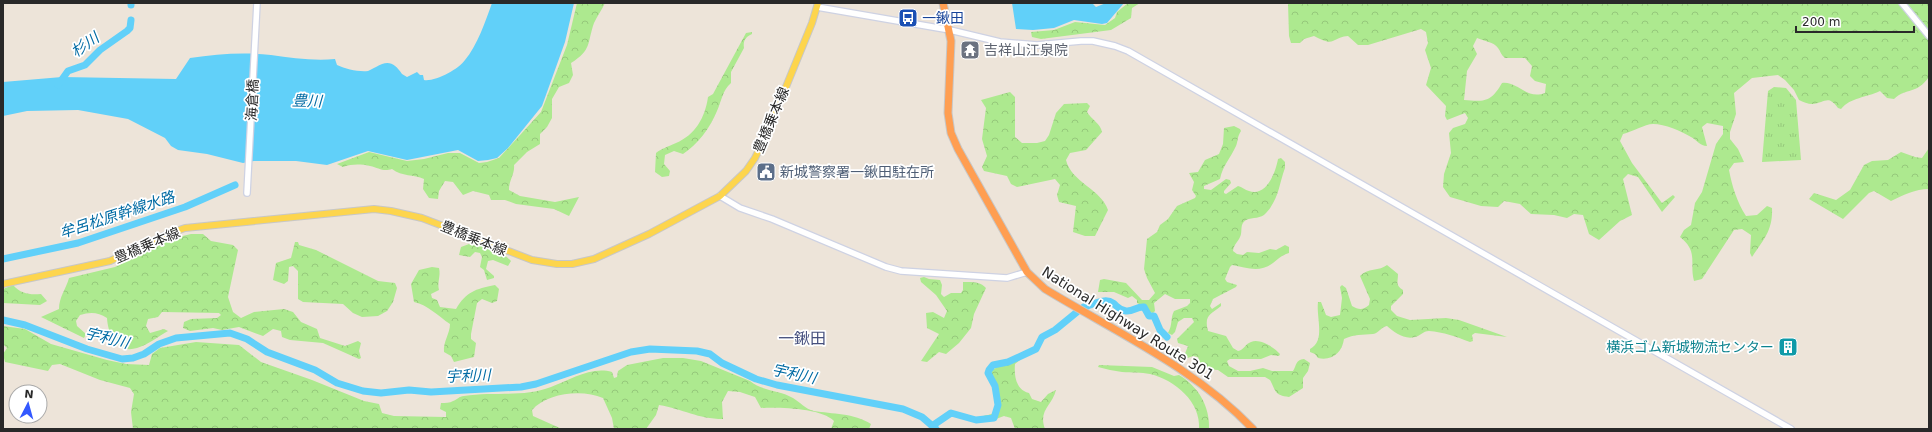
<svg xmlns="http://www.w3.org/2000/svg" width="1932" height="432" viewBox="0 0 1932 432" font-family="'DejaVu Sans','Noto Sans JP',sans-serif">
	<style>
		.grass { fill: url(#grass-tufts) }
		.forest { fill: url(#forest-crowns); fill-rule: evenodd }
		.water { fill: #61d0f9 }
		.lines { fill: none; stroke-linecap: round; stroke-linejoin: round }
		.river { stroke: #61d0f9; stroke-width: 7 }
		.secondary-casing { stroke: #ced2e3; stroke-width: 8 }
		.primary-casing { stroke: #c7c7c7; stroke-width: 8 }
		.highway-casing { stroke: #c7c7c7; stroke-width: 9 }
		.secondary { stroke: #fff; stroke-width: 5.5 }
		.primary { stroke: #fdd54d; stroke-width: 6 }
		.highway { stroke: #ff9e51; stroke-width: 7 }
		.labels { text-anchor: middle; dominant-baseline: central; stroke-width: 3.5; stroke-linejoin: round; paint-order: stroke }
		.transit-label { font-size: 14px; fill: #164399; stroke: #fff; text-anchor: start }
		.worship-label { font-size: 14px; fill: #5b616d; stroke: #fff; text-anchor: start }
		.street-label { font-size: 14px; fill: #292929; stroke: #fff }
		.service-label { font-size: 14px; fill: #4e5e75; stroke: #fff; text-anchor: start }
		.culture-label { font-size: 14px; fill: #0d838f; stroke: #fff; text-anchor: end }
		.water-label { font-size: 15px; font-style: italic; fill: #016ba4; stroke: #fff }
		.quarter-label { font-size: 16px; fill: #454f7d; stroke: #fff }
	</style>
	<defs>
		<pattern id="grass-tufts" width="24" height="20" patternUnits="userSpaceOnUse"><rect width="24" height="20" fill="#ade98f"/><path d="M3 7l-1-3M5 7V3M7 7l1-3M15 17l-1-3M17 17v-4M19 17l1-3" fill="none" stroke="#95c87b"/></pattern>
		<pattern id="forest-crowns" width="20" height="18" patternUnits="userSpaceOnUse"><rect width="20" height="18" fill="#ade98f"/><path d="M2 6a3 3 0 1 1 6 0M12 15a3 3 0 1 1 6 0" fill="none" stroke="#95c87b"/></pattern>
	</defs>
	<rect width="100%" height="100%" fill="#ede4d9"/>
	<path class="grass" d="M1774,87L1786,88L1796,100L1801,160L1762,162L1768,91Z"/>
	<g class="forest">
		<path d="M577,3H605C602,10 597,16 594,23C587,43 592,50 571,63L573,75L569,83L559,87L552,99V118L547,127L540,134V144L527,152L514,165C515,174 509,180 509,190L520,196L555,202L579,197L569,216L554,209L516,204L505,200H491L489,195L473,191L463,195L453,182L445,181L439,191L438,199L429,198L423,189L424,179C414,174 402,177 392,169C383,172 379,168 370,166C360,164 352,164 343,167L337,164L369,152L407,161L424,159L448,153H460L479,163L487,162L499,158L541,112L567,45Z"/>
		<path d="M1128,3H1140L1132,8L1131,18L1111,30L1041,39L1032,37L1031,32L1054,30L1075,22L1105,25L1115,18L1117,12Z"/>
		<path d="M1288,3H1929V77C1916,95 1907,87 1894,99L1887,98L1880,91C1866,98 1851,97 1841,109L1838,108C1828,94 1825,103 1812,104C1808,104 1803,102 1799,100L1794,90L1785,80L1778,75L1752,78L1734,93L1736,114L1730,132V139L1738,149L1744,162L1734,163L1729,170C1732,186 1737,202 1746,216L1757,215L1767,206L1772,208C1773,230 1764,239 1752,257L1750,253L1751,235L1742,229L1734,230L1702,279L1694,281C1689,263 1699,252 1680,237L1684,230L1691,225L1695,203L1702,192L1716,144L1723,134V126L1707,123L1702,127L1707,146C1700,146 1697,140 1691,137C1681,131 1665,124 1653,124C1645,124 1632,132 1623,134L1620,141L1632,163L1662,203L1673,195L1675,197L1662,212L1638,177L1628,174L1623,179L1632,215L1620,221L1599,240L1589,234L1583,215L1574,214L1567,218L1554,215L1531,214L1520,204L1504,201L1498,207L1481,206L1450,197L1443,187L1444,174L1451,153L1449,133L1453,128L1465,124L1468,118L1465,113L1447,120L1445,116L1446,106L1426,85L1431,68L1425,50L1428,43L1426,32L1421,29L1368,45H1358L1348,36C1329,38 1337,48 1314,36L1304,39L1300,43H1291L1289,36ZM1477,38C1484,41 1494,42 1498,48C1501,52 1501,55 1505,58H1525L1532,66L1530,76L1535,81L1546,84L1545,93C1526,100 1518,81 1502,83C1491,102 1485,102 1464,100L1467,71L1477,54L1473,46Z"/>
		<path d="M752,32V34C745,37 743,41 744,48L731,72V83C722,91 722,100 717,111C710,128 698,144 683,154L674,151L665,155L664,164L670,171L669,176L662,177L655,172L656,153C662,148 668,147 676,143C695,135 705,118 708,97L713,94L746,33Z"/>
		<path d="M1010,92L1015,97V137L1022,143H1037L1045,141L1049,135L1056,113L1064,104L1087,103L1090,106L1087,112C1091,119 1101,124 1102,132L1086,150L1070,153L1066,160C1071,182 1101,189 1108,210L1095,236H1085L1073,232L1076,206L1059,202L1057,195L1060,185L1055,179L1017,187L1011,184L1007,176L984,171L982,167L987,156L982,139L986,108L981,100Z"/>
		<path d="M1234,126L1240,129L1241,131C1237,137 1238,141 1236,146C1230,159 1223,165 1220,179L1204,186V189L1211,190L1226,179L1230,180L1231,183L1224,191V193L1226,194L1238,186C1242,187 1245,190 1249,191C1267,197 1276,171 1278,159L1281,158L1285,162V168C1279,184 1279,199 1266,213C1261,219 1253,217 1246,220C1239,224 1243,232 1240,237C1238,242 1234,244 1233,251L1237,254L1243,255L1247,252L1259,253L1270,249L1276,250L1285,245L1289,247V253C1282,255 1278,259 1273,263C1260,273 1247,268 1232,265L1230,267L1225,279L1227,282L1237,285L1236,287L1213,299L1210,306L1212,309L1221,303V306C1210,315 1204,315 1208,331L1226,336L1233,348L1238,351C1244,350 1245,344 1251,342C1260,338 1275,348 1280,354L1279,356L1271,355L1261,359H1230L1227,361L1229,366L1238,371H1250L1263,368L1272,371H1293C1297,365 1295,360 1304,359L1310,363L1308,371L1303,378V388L1289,397C1274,395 1276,391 1270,380L1265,377H1228L1218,370L1205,369L1201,366L1198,357L1193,356L1185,359L1184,356L1188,346L1178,343L1177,339L1194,322L1192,318H1184L1178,322L1175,332L1172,335L1168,333C1173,324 1170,319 1174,311L1187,306L1190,303V299H1175L1165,294L1154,303L1155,311L1153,313L1149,312L1146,307L1137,303V300L1132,296L1128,298L1114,292H1098L1100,280L1104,279L1126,283L1142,300H1149L1155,293L1147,278L1144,269L1147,239L1157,232L1160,225L1168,219L1177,206L1195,198L1196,196L1192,190L1194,182L1189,173L1198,172L1205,160L1219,154L1223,144L1224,128Z"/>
		<path d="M1929,148V189C1915,189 1904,195 1891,201L1874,191L1869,193L1843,219L1809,199L1814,193L1836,200L1850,190L1864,165L1872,161L1888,160L1901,152L1915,157L1922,158Z"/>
		<path d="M191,234H203L211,241L233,245L238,250L228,297L233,312L241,318L254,312L284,309L293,312L301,322L317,329L320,338L345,346L358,341L361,343L359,351L361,358L359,359L323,343L290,340L282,337L281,331L273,329L263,336L239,327L222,330L213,328L190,331L183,328L184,322L191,319L217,318L221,315L219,313L162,312L158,317L148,319L146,326L150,333L164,329L168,331C159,336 148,345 137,348C117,354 108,335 107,318C98,312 90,312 80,315L76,321L77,326L86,334L84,338L41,317L59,309C59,297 66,289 69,278L115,267L170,239Z"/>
		<path d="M295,242H298L299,245L316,250L378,281L395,283L397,288L393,302L387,311L378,316L362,317L353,313L343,304L303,302L298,299V271L293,266L289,267L288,281L284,284L273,280L276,263L291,258Z"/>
		<path d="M469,244C484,246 501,250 511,261L508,266L493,260L488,261L486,269L494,276V278L487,280L484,270L480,267L482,257L480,253L475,252L470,257L459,255L461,247Z"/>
		<path d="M1387,265L1398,274C1398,282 1395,285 1403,290V294L1391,306V310L1397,316L1410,320L1446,318L1459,320L1507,337L1475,333L1472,335L1473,341L1470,342C1457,337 1443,332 1429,331C1423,331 1420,336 1415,337C1404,340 1394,332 1387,326C1381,327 1379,333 1373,334C1363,335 1354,334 1344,339C1342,353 1332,361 1318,358L1315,354L1310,352V349C1326,341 1316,318 1318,302H1321L1326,315L1331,317L1340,315L1342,298L1340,287L1342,285L1346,288L1352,306C1359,310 1363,310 1369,305L1370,299L1360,276C1367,268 1380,271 1387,265Z"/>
		<path d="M432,267L439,268C441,276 437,282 439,290L431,294L432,298L437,300L440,307L456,309C466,292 475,289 495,285L499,289L497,301L492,303L482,299L477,303L471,334V339L476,343L474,357L454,362L451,356L444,352C443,341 450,334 450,324C438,316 428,305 414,302L411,284L419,270Z"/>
		<path d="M924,277L929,279L940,280L942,285L941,294L944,297L951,293H961L963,290V282C971,282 980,281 986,288L974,314L971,328L959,343L946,354L939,352L927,362L921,361L939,334L927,328L926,313L933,312L944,318L947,311L936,295L921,282L920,278Z"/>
		<path d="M13,285C21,294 30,295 41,294L47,301L40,305L3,303V289Z"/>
		<path d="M3,326L25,329L51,344L107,360L126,364L149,365L152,354L160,348L196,342L239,345L261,362L312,380L364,401L379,404L382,413L394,416L446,417V412L440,409L441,403C445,403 450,403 453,401C457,400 459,396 464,396C493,391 523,398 551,387C570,380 591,366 612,372L614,378L617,377L618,371L627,365L663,358H683L701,361L750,381C764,392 780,390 793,398C800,402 805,409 814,411C832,414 854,413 871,424L869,429H831L834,421C822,408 778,407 761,408L755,397L740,392L728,391L722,402L723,419C698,419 683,409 659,405L656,415L646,429H614L612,418L603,398C582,389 547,393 532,410L533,416L562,429H133L131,412L134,394L130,388L100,380L60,364L52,365L48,371L5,362L3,354L7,348L4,345Z"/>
		<path d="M1017,358L1021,359L1015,364C1014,376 1016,390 1029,393L1032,399L1041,402L1048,394L1056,390C1052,406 1038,410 1045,429H1015L1011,418L1004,416L988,422L979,418C985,414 991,416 997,411L998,398L991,371C999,365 1008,364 1017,358Z"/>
		<path d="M1099,365L1152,367L1174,376L1179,375C1199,387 1210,407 1209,429H1199C1201,402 1175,380 1150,374C1141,372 1132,373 1122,372C1114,371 1106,369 1098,367Z"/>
	</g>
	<g class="water">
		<path d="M492,3H574L565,42L542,106L508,148L497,158L488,160L478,161L458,150L407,160L368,151L327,165L296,161H254L243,163L207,154L178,150L171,146L165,138L128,119L78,110L27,111L3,116V82L62,77L176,79L190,58C217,54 244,52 271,55C292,58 314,61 335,59L337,65C346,69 358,72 368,71C371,70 373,68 376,67C389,59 395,64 402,74L407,77L417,72L420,75H423L424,80C435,82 459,69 465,60C477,46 486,20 492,3Z"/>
		<path d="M1012,3H1094L1093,4L1096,7L1106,3H1124L1107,23L1102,24L1074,20L1054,28L1033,30L1016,29Z"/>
	</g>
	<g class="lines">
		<g class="river">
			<path d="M131,5V3"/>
			<path d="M58,85L68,71L85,65L100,50L127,31L130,28L131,20"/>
			<path d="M3,259L78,243L185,207L235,185"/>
			<path d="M1084,307C1092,305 1105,297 1113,303C1118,307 1119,310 1126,311C1133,312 1137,306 1144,307L1149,316H1154L1160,330L1167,337"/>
			<path d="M3,320L25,325L87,349L122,359L133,358L144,354L159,344L176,338L230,333L247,339L267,352L315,370L337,383L363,391L381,393L409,390L431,392L521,387L536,384L631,352L650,349L697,351L710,354L722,363L756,379L777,385L903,409L922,417L936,429"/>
			<path d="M932,426L951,413L976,420L994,418L998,405L995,386L988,373L989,370L993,365L1008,362L1036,349L1042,337L1055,330L1077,312"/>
		</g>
		<g class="secondary-casing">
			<g id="secondary">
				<path d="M1902,3L1929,36"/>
				<path d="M817,7L950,30L1000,42L1037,45L1081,41H1093L1115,46L1128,51L1791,429"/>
				<path d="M247,193L257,3"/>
				<path d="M720,196L740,208L772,219L886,267L901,271L1007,278L1027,272"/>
			</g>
		</g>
		<g class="primary-casing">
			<path id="primary" d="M3,284L110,261L168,234L185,228L374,209L391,211L422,218L532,260L557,264H572L594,259L649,234L705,204L720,196L746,171L755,158L768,131L812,23L818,3"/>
		</g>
		<g class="highway-casing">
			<path id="highway" d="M943,3L951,41L948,113L951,133L958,149L1027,272L1045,289C1116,332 1195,368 1253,429"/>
		</g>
		<use href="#secondary" class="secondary"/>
		<use href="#primary" class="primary"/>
		<use href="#highway" class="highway"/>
	</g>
	<defs>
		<g id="bus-square" transform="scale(1)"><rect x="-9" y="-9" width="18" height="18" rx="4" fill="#1a4fb4" stroke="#fff"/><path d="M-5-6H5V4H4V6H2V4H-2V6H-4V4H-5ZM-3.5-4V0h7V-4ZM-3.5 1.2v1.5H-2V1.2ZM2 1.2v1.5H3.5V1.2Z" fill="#fff"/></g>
		<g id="temple-square" transform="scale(1)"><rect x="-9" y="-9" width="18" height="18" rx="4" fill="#6b7280" stroke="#fff"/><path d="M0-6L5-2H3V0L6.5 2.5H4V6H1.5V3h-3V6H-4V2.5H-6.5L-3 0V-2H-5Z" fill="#fff"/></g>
		<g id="civic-square" transform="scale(1)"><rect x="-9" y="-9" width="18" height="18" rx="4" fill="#5c6f8a" stroke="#fff"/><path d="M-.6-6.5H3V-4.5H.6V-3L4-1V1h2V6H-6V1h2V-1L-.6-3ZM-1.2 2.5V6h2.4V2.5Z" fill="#fff"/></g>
		<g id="building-square" transform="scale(1)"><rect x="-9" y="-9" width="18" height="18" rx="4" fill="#0f9aa8" stroke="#fff"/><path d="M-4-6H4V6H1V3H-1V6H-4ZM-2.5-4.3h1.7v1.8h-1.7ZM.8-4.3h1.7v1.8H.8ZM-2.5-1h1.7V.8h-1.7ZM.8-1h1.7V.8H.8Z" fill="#fff"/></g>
	</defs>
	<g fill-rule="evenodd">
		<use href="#bus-square" x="908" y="18"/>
		<use href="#temple-square" x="970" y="50"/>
		<use href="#civic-square" x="766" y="172"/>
		<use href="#building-square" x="1788" y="347"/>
	</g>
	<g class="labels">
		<g class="transit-label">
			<text x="922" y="18">一鍬田</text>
		</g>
		<g class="worship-label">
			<text x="984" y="50">吉祥山江泉院</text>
		</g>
		<g class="street-label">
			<text transform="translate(252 100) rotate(-87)">海倉橋</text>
			<text transform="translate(771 120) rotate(-67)">豊橋乗本線</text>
			<text transform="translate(474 238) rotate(22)">豊橋乗本線</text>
			<text transform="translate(147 245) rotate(-23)">豊橋乗本線</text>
			<text transform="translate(1128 323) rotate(32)">National Highway Route 301</text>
		</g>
		<g class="service-label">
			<text x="780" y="172">新城警察署一鍬田駐在所</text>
		</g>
		<g class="culture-label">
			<text x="1774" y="347">横浜ゴム新城物流センター</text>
		</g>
		<g class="water-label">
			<text transform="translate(85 45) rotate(-36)">杉川</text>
			<text transform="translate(307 101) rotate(2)">豊川</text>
			<text transform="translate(117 215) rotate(-18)">牟呂松原幹線水路</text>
			<text transform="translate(107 338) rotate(14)">宇利川</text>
			<text transform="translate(794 374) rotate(12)">宇利川</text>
			<text transform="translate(468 376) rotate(-2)">宇利川</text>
		</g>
		<g class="quarter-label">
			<text x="802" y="338">一鍬田</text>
		</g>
	</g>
	<rect width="1932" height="432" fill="none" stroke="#292929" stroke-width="8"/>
	<g transform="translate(28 404) rotate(6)"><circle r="19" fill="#ffffff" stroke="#a9a9a9"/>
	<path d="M0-3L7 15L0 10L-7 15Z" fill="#3358ff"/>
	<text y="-6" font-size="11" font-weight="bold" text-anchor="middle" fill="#292929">N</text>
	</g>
	<path d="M1796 26v6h118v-6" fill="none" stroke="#292929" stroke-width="2"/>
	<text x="1802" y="26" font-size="12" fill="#292929" stroke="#ffffff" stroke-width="3" paint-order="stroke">200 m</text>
</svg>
